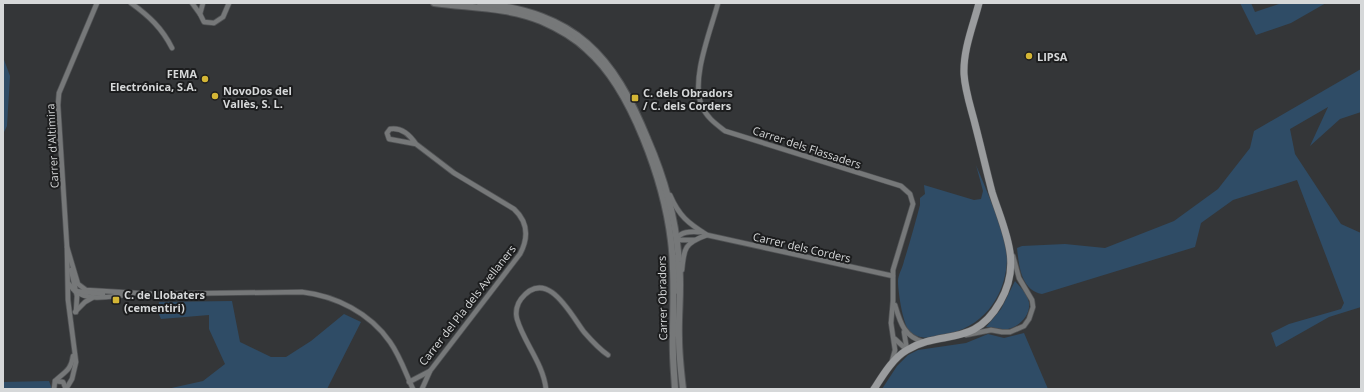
<svg xmlns="http://www.w3.org/2000/svg" width="1364" height="392" viewBox="0 0 1364 392" font-family="'Open Sans',sans-serif">
	<style>
		.green { fill: #2f4c66 }
		.lines { fill: none; stroke-linecap: round; stroke-linejoin: round }
		.minor-casing { stroke: #515355; stroke-width: 6 }
		.tertiary-casing { stroke: #515355; stroke-width: 8 }
		.secondary-casing { stroke: #515355; stroke-width: 8 }
		.minor { stroke: #767879; stroke-width: 4.5 }
		.tertiary { stroke: #767879; stroke-width: 6 }
		.secondary { stroke: #9a9c9e; stroke-width: 7 }
		.poi-dot { fill: #d4b635; stroke: #1c1d1e; stroke-width: 1.5 }
		.labels { text-anchor: middle; dominant-baseline: central; stroke-width: 4; stroke-linejoin: round; paint-order: stroke }
		.poi-label { font-size: 11px; font-weight: bold; fill: #d6d8d9; stroke: #1c1d1e; text-anchor: start }
		.street-label { font-size: 11px; fill: #d6d8d9; stroke: #1c1d1e }
	</style>
	<rect width="100%" height="100%" fill="#343638"/>
	<g class="green">
		<path d="M1240,3H1251L1255,12L1282,3H1326L1291,23L1256,35Z"/>
		<path d="M3,57L10,76L7,126L3,134Z"/>
		<path d="M1361,69V112L1340,119L1310,146L1328,107L1290,129L1295,154L1341,224L1361,233V307L1329,317L1276,347L1271,333L1289,324L1341,309L1344,303L1297,180L1233,200L1201,223L1195,247L1042,294C1021,290 1019,266 1017,248L1022,246L1065,244L1105,248L1174,221L1218,189L1250,148L1254,131Z"/>
		<path d="M976,165C985,187 1009,240 1007,261C1005,299 981,328 944,335C933,338 922,340 911,333C903,327 898,292 898,281C898,275 903,267 904,261C910,242 915,224 920,205V198L925,194L924,185L974,200L981,199L983,191Z"/>
		<path d="M1015,281C1019,286 1026,292 1028,299C1033,312 1021,326 1008,329C1001,330 993,327 986,327L1001,309Z"/>
		<path d="M232,301L240,342L271,357H286L311,341L344,314L361,322L327,389H167L203,381L225,364L209,329V315L161,319L158,312L159,302Z"/>
		<path d="M1024,333L1048,389H882L897,366L908,355L918,350L966,343L988,334L1004,338Z"/>
		<path d="M49,381L52,389H3V382Z"/>
	</g>
	<g class="lines">
		<g class="minor-casing">
			<g id="minor">
				<path d="M131,3C149,16 162,28 172,48"/>
				<path d="M192,3L200,14"/>
				<path d="M203,3L200,14L204,22L214,23L223,17L229,3"/>
				<path d="M718,3C711,30 690,80 702,106C706,117 716,124 725,131L901,186L910,194L913,204L893,270V301L891,323L895,350L892,361"/>
				<path d="M670,195C679,216 688,223 707,235L893,276"/>
				<path d="M677,237L679,240H695"/>
				<path d="M676,239C683,230 692,232 702,232"/>
				<path d="M67,247L78,284L86,290L152,294L302,292C336,296 370,313 390,342C400,356 406,374 413,389"/>
				<path d="M71,270L77,296L76,312"/>
				<path d="M682,270C684,249 684,243 707,235"/>
				<path d="M69,284C81,303 105,297 124,295"/>
				<path d="M75,291L103,294"/>
				<path d="M675,292L677,286L675,257"/>
				<path d="M895,305C900,322 904,337 924,342"/>
				<path d="M75,312L85,302L92,298"/>
				<path d="M904,332L907,350"/>
				<path d="M966,335L991,330L1002,332H1010L1024,326L1029,319L1033,307L1032,300L1019,278L1013,256"/>
				<path d="M895,339L907,350"/>
				<path d="M55,381L63,382L66,389"/>
				<path d="M409,382L430,371L520,254C529,237 528,222 514,209L454,173L416,144L389,139L387,133L390,129C401,127 410,135 416,144"/>
				<path d="M54,389L55,381C64,372 71,371 73,356"/>
				<path d="M66,389L72,379L76,362L68,300L67,247L58,105L59,93L97,3"/>
				<path d="M422,389L430,371"/>
				<path d="M546,389C543,363 524,343 517,319C515,312 517,304 521,299C547,266 571,315 584,332C591,340 599,349 608,355"/>
			</g>
		</g>
		<g class="tertiary-casing">
			<g id="tertiary">
				<path d="M434,3C469,8 507,7 541,21C557,28 575,38 587,50C632,89 664,183 671,241C675,272 673,303 673,335C672,353 674,371 675,389"/>
				<path d="M480,3C576,13 613,54 648,140C665,179 676,220 679,262C682,288 678,313 679,338C679,355 681,372 683,389"/>
			</g>
		</g>
		<g class="secondary-casing">
			<path id="secondary" d="M874,389C883,375 893,358 907,350C942,329 974,348 1000,302C1023,263 1004,230 992,192C986,169 981,147 975,124C971,108 965,91 964,74C963,50 973,26 979,3"/>
		</g>
		<use href="#minor" class="minor"/>
		<use href="#tertiary" class="tertiary"/>
		<use href="#secondary" class="secondary"/>
	</g>
	<g class="poi-dot">
		<circle cx="1029" cy="56" r="4"/>
		<circle cx="205" cy="79" r="4"/>
		<circle cx="215" cy="96" r="4"/>
		<rect x="631" y="94" width="8" height="8" rx="2"/>
		<rect x="112" y="296" width="8" height="8" rx="2"/>
	</g>
	<g class="labels">
		<g class="poi-label">
			<text x="1037" y="56">LIPSA</text>
			<text x="197" y="73" text-anchor="end">FEMA<tspan x="197" dy="13">Electrónica, S.A.</tspan></text>
			<text x="223" y="90">NovoDos del<tspan x="223" dy="13">Vallès, S. L.</tspan></text>
			<text x="643" y="92">C. dels Obradors<tspan x="643" dy="13">/ C. dels Corders</tspan></text>
			<text x="124" y="294">C. de Llobaters<tspan x="124" dy="13">(cementiri)</tspan></text>
		</g>
		<g class="street-label">
			<text transform="translate(52 146) rotate(-93)">Carrer d'Altimira</text>
			<text transform="translate(807 147) rotate(18)">Carrer dels Flassaders</text>
			<text transform="translate(802 247) rotate(13)">Carrer dels Corders</text>
			<text transform="translate(662 298) rotate(-91)">Carrer Obradors</text>
			<text transform="translate(467 305) rotate(-52)">Carrer del Pla dels Avellaners</text>
		</g>
	</g>
	<rect width="1364" height="392" fill="none" stroke="#d6d8d9" stroke-width="8"/>
</svg>
